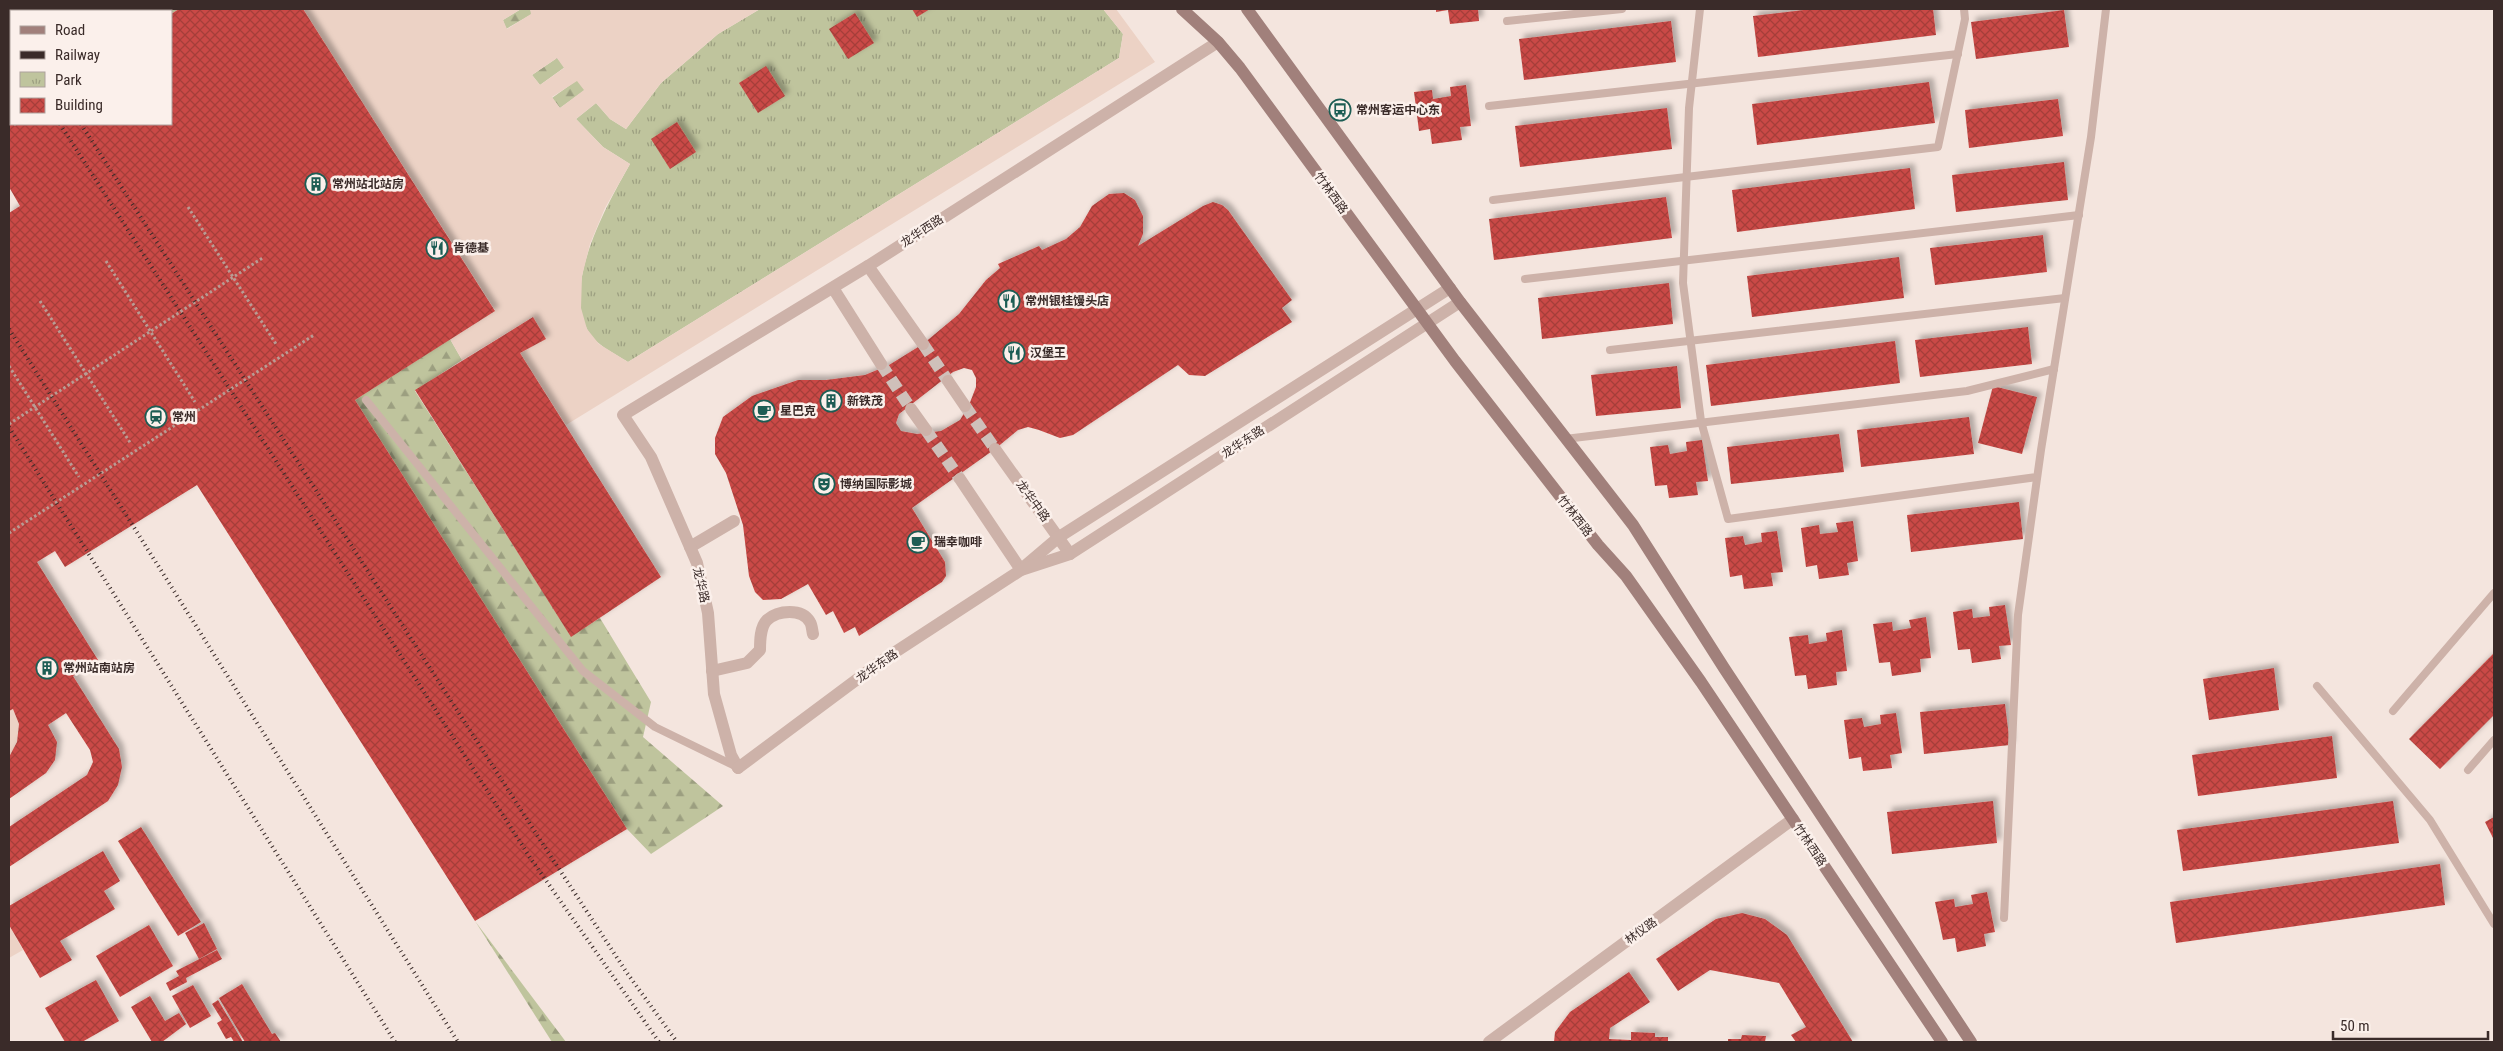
<svg xmlns="http://www.w3.org/2000/svg" width="2503" height="1051" viewBox="0 0 2503 1051" font-family="'Roboto Condensed','Noto Sans SC',sans-serif">
	<style>
		.forest { fill: url(#forest-firs) }
		.park { fill: url(#park-tufts) }
		.plaza { fill: #ecd2c5; fill-rule: evenodd }
		.building { fill: url(#building-cross-hatch); fill-rule: evenodd; filter: url(#shadow) }
		.lines { fill: none; stroke-linecap: round; stroke-linejoin: round }
		.minor-tunnel { stroke: #cfc0ba; stroke-width: 12; stroke-dasharray: 12 6; stroke-linecap: butt }
		.path { stroke: #b99c94; stroke-width: 3; stroke-dasharray: 2.5 2.5; stroke-linecap: butt }
		.service { stroke: #cdb2a9; stroke-width: 8 }
		.minor { stroke: #cdb2a9; stroke-width: 12 }
		.tertiary { stroke: #cdb2a9; stroke-width: 12 }
		.secondary { stroke: #a1807b; stroke-width: 12 }
		.rail { stroke: #3a2b29; stroke-width: 4; stroke-dasharray: 1 4; stroke-linecap: butt }
		.labels { text-anchor: middle; dominant-baseline: central; stroke-width: 5; stroke-linejoin: round; paint-order: stroke }
		.poi-label { font-size: 12px; font-weight: bold; fill: #3a2b29; stroke: #fbf0eb; text-anchor: start }
		.street-label { font-size: 12px; fill: #3a2b29; stroke: #fbf0eb }
	</style>
	<defs>
		<pattern id="forest-firs" width="22" height="20" patternUnits="userSpaceOnUse" patternTransform="scale(1.25)"><rect width="22" height="20" fill="#bfc49d"/><path d="M5 1l3.5 6h-7zM16 11l3.5 6h-7z" fill="#9c9f80"/></pattern>
		<pattern id="park-tufts" width="24" height="20" patternUnits="userSpaceOnUse" patternTransform="scale(1.25)"><rect width="24" height="20" fill="#bfc49d"/><path d="M3 7l-1-3M5 7V3M7 7l1-3M15 17l-1-3M17 17v-4M19 17l1-3" fill="none" stroke="#9c9f80"/></pattern>
		<pattern id="building-cross-hatch" width="8" height="8" patternUnits="userSpaceOnUse" patternTransform="scale(1.25)"><rect width="8" height="8" fill="#ca4a46"/><path d="M0 0l8 8M0 8l8-8" fill="none" stroke="#a53e3a"/></pattern>
		<filter id="shadow"><feDropShadow dx="4.5" dy="-4.5" stdDeviation="2.5" flood-color="#0004"/></filter>
	</defs>
	<rect width="100%" height="100%" fill="#f4e5de"/>
	<g class="forest">
		<path d="M105,9H179L171,14V11H107Z"/>
		<path d="M521,9H530L532,14L506,29L503,20Z"/>
		<path d="M557,58L565,67L540,85L532,75Z"/>
		<path d="M577,80L585,90L560,108L552,98Z"/>
		<path d="M450,339L462,360L415,391L571,636L600,618L651,702L643,737L723,806L651,854L627,829L355,400Z"/>
		<path d="M475,921L566,1042H552Z"/>
	</g>
	<path class="park" d="M760,9H1103L1123,34L1119,58L628,362C614,353 595,345 587,329C563,282 607,205 630,164L603,147L576,119L596,103L610,119L626,129L661,83L718,34Z"/>
	<g class="plaza">
		<path d="M303,9H521L503,20L507,29L531,14L530,9H760L718,34L661,83L626,129L610,119L596,103L576,119L603,147L630,164L605,208L590,244L582,276L581,308L587,329L599,344L628,362L1119,58L1123,34L1103,9H1116L1155,62L566,425L520,353L545,339L533,317L462,360L450,339L495,310ZM557,58L564,68L540,85L532,75ZM577,81L584,90L560,108L552,97Z"/>
		<path d="M13,709L19,724L17,742L9,757V711Z"/>
		<path d="M9,925L23,950L9,958Z"/>
	</g>
	<g class="building">
		<path d="M9,9H105L107,11H11V124H171V14L179,9H303L495,311L355,400L627,829L475,921L197,485L65,567L55,551L37,562L98,660L73,676L119,749L122,767L118,785L108,801L9,867V827L87,775L93,762L90,750L66,713L48,725L57,742L55,760L46,773L9,799V757L17,742L19,724L13,709L9,711V213L20,206L9,187Z"/>
		<path d="M912,9H930L917,17Z"/>
		<path d="M1436,9H1478L1479,21L1450,24L1448,10L1436,12Z"/>
		<path d="M1812,9H1933L1936,35L1758,57L1753,16Z"/>
		<path d="M2064,10L2069,47L1976,59L1971,22Z"/>
		<path d="M855,13L874,43L848,59L829,29Z"/>
		<path d="M1671,21L1676,62L1524,80L1519,39Z"/>
		<path d="M766,66L785,96L758,113L739,83Z"/>
		<path d="M1929,82L1935,123L1757,145L1752,104Z"/>
		<path d="M1466,85L1471,126L1460,127L1462,140L1432,144L1430,129L1419,131L1414,92L1432,90L1433,99L1451,96L1450,87Z"/>
		<path d="M2058,99L2063,136L1969,148L1965,110Z"/>
		<path d="M1667,108L1672,149L1520,167L1515,126Z"/>
		<path d="M677,122L696,152L670,169L651,139Z"/>
		<path d="M2064,162L2068,200L1956,212L1952,175Z"/>
		<path d="M1910,168L1915,209L1737,232L1732,190Z"/>
		<path d="M1124,193L1135,200L1143,216V234L1138,246L1203,206L1213,202L1222,205L1228,210L1292,300L1282,308L1292,322L1205,376L1189,375L1178,365L1073,435L1060,438L1039,430L1028,427L1018,430L995,449L912,508L945,562L946,576L942,582L859,636L855,627L844,633L833,611L826,615L808,584L781,599L763,600L755,592L749,576L743,525L726,473L715,454V438L723,417L752,396L798,380H826L865,375L889,365L923,344L959,314L986,280L1000,268L998,264L1039,246L1042,250L1066,239L1080,227L1092,206L1109,194ZM964,368L972,370L976,378V387L969,405L960,420L941,431L917,434L901,431L896,423L899,414L953,372Z"/>
		<path d="M1666,197L1672,238L1494,260L1489,219Z"/>
		<path d="M2043,235L2047,272L1935,285L1930,248Z"/>
		<path d="M1899,257L1904,298L1752,317L1747,276Z"/>
		<path d="M1669,283L1673,324L1542,339L1538,298Z"/>
		<path d="M533,317L546,339L520,353L661,577L571,637L415,390Z"/>
		<path d="M2028,327L2032,364L1920,377L1915,340Z"/>
		<path d="M1895,341L1900,383L1711,406L1706,365Z"/>
		<path d="M1677,366L1681,408L1596,416L1591,375Z"/>
		<path d="M1993,386L2037,397L2022,454L1978,443Z"/>
		<path d="M1969,417L1974,454L1861,467L1857,430Z"/>
		<path d="M1839,434L1844,472L1731,484L1727,447Z"/>
		<path d="M1702,440L1708,481L1696,482L1698,495L1669,498L1667,485L1655,486L1650,447L1668,445L1670,454L1687,451L1686,442Z"/>
		<path d="M2019,502L2023,539L1911,552L1907,515Z"/>
		<path d="M1853,521L1858,561L1847,563L1849,575L1819,579L1817,565L1806,567L1801,528L1819,525L1820,534L1838,532L1836,523Z"/>
		<path d="M1777,531L1783,572L1771,573L1773,586L1744,589L1742,575L1730,577L1725,538L1743,536L1745,545L1762,542L1761,533Z"/>
		<path d="M2005,605L2011,645L1999,646L2001,659L1972,663L1970,649L1958,650L1953,612L1972,609L1973,618L1990,616L1989,607Z"/>
		<path d="M1926,617L1931,658L1920,659L1921,672L1892,676L1890,662L1879,663L1873,624L1892,622L1893,631L1911,628L1909,620Z"/>
		<path d="M1842,630L1847,671L1836,672L1837,685L1808,689L1806,675L1795,676L1789,637L1808,635L1809,644L1827,641L1826,633Z"/>
		<path d="M2494,653V715L2440,769L2409,739Z"/>
		<path d="M2274,668L2279,710L2209,720L2203,679Z"/>
		<path d="M2005,704L2010,745L1924,754L1920,712Z"/>
		<path d="M1896,713L1902,753L1890,755L1892,768L1863,771L1861,757L1849,759L1844,720L1862,718L1864,727L1881,724L1880,715Z"/>
		<path d="M2332,736L2337,778L2198,796L2192,755Z"/>
		<path d="M1993,801L1997,843L1892,854L1887,812Z"/>
		<path d="M2393,801L2399,843L2183,871L2177,830Z"/>
		<path d="M2494,817V840L2485,822Z"/>
		<path d="M141,827L201,922L178,936L118,841Z"/>
		<path d="M103,851L120,881L104,891L115,909L60,941L72,960L40,978L9,925V906Z"/>
		<path d="M2440,864L2445,905L2176,943L2170,902Z"/>
		<path d="M1987,892L1995,932L1984,934L1986,946L1957,952L1955,938L1943,940L1935,902L1954,899L1955,907L1973,904L1971,895Z"/>
		<path d="M1742,913L1765,919L1787,935L1853,1042H1796L1791,1035L1806,1027L1779,983L1710,970L1678,991L1656,959L1716,919Z"/>
		<path d="M204,923L217,949L199,959L185,933Z"/>
		<path d="M149,925L173,966L120,997L96,956Z"/>
		<path d="M217,950L222,959L186,978L187,982L170,991L166,983L179,976L176,971Z"/>
		<path d="M1629,972L1650,1002L1610,1028L1609,1039L1631,1040V1032L1655,1033V1037H1668V1042H1554L1555,1032L1570,1012Z"/>
		<path d="M96,980L119,1021L82,1042H65L45,1008Z"/>
		<path d="M242,984L272,1034L275,1033L281,1042H245L219,998Z"/>
		<path d="M193,985L211,1016L190,1028L172,996Z"/>
		<path d="M150,996L165,1021L179,1013L186,1024L162,1042H152L131,1007Z"/>
		<path d="M218,1000L243,1042H234L231,1037L226,1039L217,1023L222,1020L212,1004Z"/>
		<path d="M1742,1035L1766,1036L1765,1042H1728V1039H1741Z"/>
	</g>
	<g class="lines">
		<g class="minor-tunnel">
			<path d="M923,344L948,381"/>
			<path d="M881,364L911,409"/>
			<path d="M965,406L995,449"/>
			<path d="M926,430L960,479"/>
		</g>
		<g class="path">
			<path d="M65,9L67,11"/>
			<path d="M9,113L11,117"/>
			<path d="M15,124L16,125"/>
			<path d="M188,207L276,344"/>
			<path d="M106,261L195,402"/>
			<path d="M40,301L131,444"/>
			<path d="M9,366L79,477"/>
			<path d="M9,424L264,257"/>
			<path d="M9,533L314,335"/>
		</g>
		<g class="service">
			<path d="M126,9L127,11"/>
			<path d="M1700,9L1689,108L1683,283L1701,421L1728,519L2037,477"/>
			<path d="M1507,21L1622,9"/>
			<path d="M1489,106L1958,54"/>
			<path d="M1493,200L1938,147L1965,19L1964,9"/>
			<path d="M1525,279L2079,215"/>
			<path d="M1610,350L2065,298"/>
			<path d="M366,400L583,671L655,727L737,767"/>
			<path d="M1565,439L1967,391L2054,369"/>
			<path d="M2317,686L2430,820L2494,924"/>
			<path d="M2393,711L2494,593"/>
			<path d="M2468,770L2494,740"/>
			<path d="M2004,918L2018,615L2041,450L2091,137L2106,9"/>
		</g>
		<g class="minor">
			<path d="M868,266L923,344"/>
			<path d="M833,288L881,364"/>
			<path d="M948,381L965,406"/>
			<path d="M911,409L926,430"/>
			<path d="M995,449L1070,554"/>
			<path d="M960,479L1021,570"/>
			<path d="M690,547L734,521"/>
			<path d="M712,671L747,663L760,650C760,641 760,627 767,620C778,610 802,608 810,622C812,625 812,630 813,634"/>
			<path d="M738,768L731,755L714,694L708,613L697,563L651,457L623,415L868,266L1218,42"/>
			<path d="M1489,1042L1793,819"/>
		</g>
		<g class="tertiary">
			<path d="M1026,565L1059,537L1450,288"/>
			<path d="M738,768L883,660L1021,570L1070,554L1460,302"/>
		</g>
		<g class="secondary">
			<path d="M1182,9L1218,42L1240,68L1455,361L1598,545L1626,576L1701,682L1942,1042"/>
			<path d="M1247,9L1460,302L1633,525L1724,668L1971,1042"/>
		</g>
		<g class="rail">
			<path d="M9,11L11,15"/>
			<path d="M9,45L11,48"/>
			<path d="M60,124L531,859L659,1042"/>
			<path d="M81,124L546,849L627,973L677,1042"/>
			<path d="M9,329L458,1042"/>
			<path d="M9,427L395,1042"/>
		</g>
	</g>
	<defs>
		<g id="bus-ring" transform="scale(1.125)"><circle r="9.5" fill="#fbf0eb" stroke="#1d5d54" stroke-width="1.5"/><path d="M-5-6H5V4H4V6H2V4H-2V6H-4V4H-5ZM-3.5-4V0h7V-4ZM-3.5 1.2v1.5H-2V1.2ZM2 1.2v1.5H3.5V1.2Z" fill="#1d5d54"/></g>
		<g id="building-ring" transform="scale(1.125)"><circle r="9.5" fill="#fbf0eb" stroke="#1d5d54" stroke-width="1.5"/><path d="M-4-6H4V6H1V3H-1V6H-4ZM-2.5-4.3h1.7v1.8h-1.7ZM.8-4.3h1.7v1.8H.8ZM-2.5-1h1.7V.8h-1.7ZM.8-1h1.7V.8H.8Z" fill="#1d5d54"/></g>
		<g id="restaurant-ring" transform="scale(1.125)"><circle r="9.5" fill="#fbf0eb" stroke="#1d5d54" stroke-width="1.5"/><path d="M-5-6h1v4h1v-4h1v4h1v-4h1v5L-1.5 .5V6h-2V.5L-5-1ZM5-6V6H3V1.5H1.5Q1.5-4 5-6Z" fill="#1d5d54"/></g>
		<g id="cafe-ring" transform="scale(1.125)"><circle r="9.5" fill="#fbf0eb" stroke="#1d5d54" stroke-width="1.5"/><path d="M-5.5-4.5H6V0H3Q3 3.5 0 3.5H-2.5Q-5.5 3.5-5.5 0ZM3-3.2v2h1.7v-2ZM-6 4.5H4V6H-6Z" fill="#1d5d54"/></g>
		<g id="station-ring" transform="scale(1.125)"><circle r="9.5" fill="#fbf0eb" stroke="#1d5d54" stroke-width="1.5"/><path d="M-3-6H3Q5-6 5-4V2Q5 4 3 4L4.5 6H3L1.5 4h-3L-3 6H-4.5L-3 4Q-5 4-5 2V-4Q-5-6-3-6ZM-3.5-4v3h7v-3ZM-3.5 1v1.5H-2V1ZM2 1v1.5H3.5V1Z" fill="#1d5d54"/></g>
		<g id="theatre-ring" transform="scale(1.125)"><circle r="9.5" fill="#fbf0eb" stroke="#1d5d54" stroke-width="1.5"/><path d="M-5-5.5Q0-4 5-5.5V0Q5 5 0 6Q-5 5-5 0ZM-3.3-2.5H-1v1.5H-3.3ZM1-2.5H3.3v1.5H1ZM-2.8 1Q0 5.5 2.8 1Z" fill="#1d5d54"/></g>
	</defs>
	<g fill-rule="evenodd">
		<use href="#bus-ring" x="1340" y="110"/>
		<use href="#building-ring" x="316" y="184"/>
		<use href="#restaurant-ring" x="437" y="248"/>
		<use href="#restaurant-ring" x="1009" y="301"/>
		<use href="#restaurant-ring" x="1014" y="353"/>
		<use href="#building-ring" x="831" y="401"/>
		<use href="#cafe-ring" x="764" y="411"/>
		<use href="#station-ring" x="156" y="417"/>
		<use href="#theatre-ring" x="824" y="484"/>
		<use href="#cafe-ring" x="918" y="542"/>
		<use href="#building-ring" x="47" y="668"/>
	</g>
	<g class="labels">
		<g class="poi-label">
			<text x="1356" y="110">常州客运中心东</text>
			<text x="332" y="184">常州站北站房</text>
			<text x="453" y="248">肯德基</text>
			<text x="1025" y="301">常州银桂馒头店</text>
			<text x="1030" y="353">汉堡王</text>
			<text x="847" y="401">新铁茂</text>
			<text x="780" y="411">星巴克</text>
			<text x="172" y="417">常州</text>
			<text x="840" y="484">博纳国际影城</text>
			<text x="934" y="542">瑞幸咖啡</text>
			<text x="63" y="668">常州站南站房</text>
		</g>
		<g class="street-label">
			<text transform="translate(1331 193) rotate(54)">竹林西路</text>
			<text transform="translate(922 231) rotate(-33)">龙华西路</text>
			<text transform="translate(1243 442) rotate(-33)">龙华东路</text>
			<text transform="translate(1033 501) rotate(54)">龙华中路</text>
			<text transform="translate(1575 516) rotate(52)">竹林西路</text>
			<text transform="translate(701 585) rotate(77)">龙华路</text>
			<text transform="translate(877 666) rotate(-35)">龙华东路</text>
			<text transform="translate(1810 845) rotate(56)">竹林西路</text>
			<text transform="translate(1641 931) rotate(-36)">林仪路</text>
		</g>
	</g>
	<rect width="2503" height="1051" fill="none" stroke="#3a2b29" stroke-width="20"/>
	<rect x="10" y="10" width="162" height="115" fill="#fbf0eb" stroke="#aea19d"/>
	<rect x="20" y="26" width="25" height="8" fill="#a1807b" stroke="#aea19d"/>
	<text x="55" y="35" font-size="15" fill="#3a2b29">Road</text>
	<rect x="20" y="51" width="25" height="8" fill="#3a2b29" stroke="#aea19d"/>
	<text x="55" y="60" font-size="15" fill="#3a2b29">Railway</text>
	<rect x="20" y="72" width="25" height="15" fill="url(#park-tufts)" stroke="#aea19d"/>
	<text x="55" y="85" font-size="15" fill="#3a2b29">Park</text>
	<rect x="20" y="98" width="25" height="15" fill="url(#building-cross-hatch)" stroke="#aea19d"/>
	<text x="55" y="110" font-size="15" fill="#3a2b29">Building</text>
	<path d="M2333 1031v8h155v-8" fill="none" stroke="#3a2b29" stroke-width="2.5"/>
	<text x="2340" y="1031" font-size="15" fill="#3a2b29" stroke="#fbf0eb" stroke-width="4" paint-order="stroke">50 m</text>
</svg>
